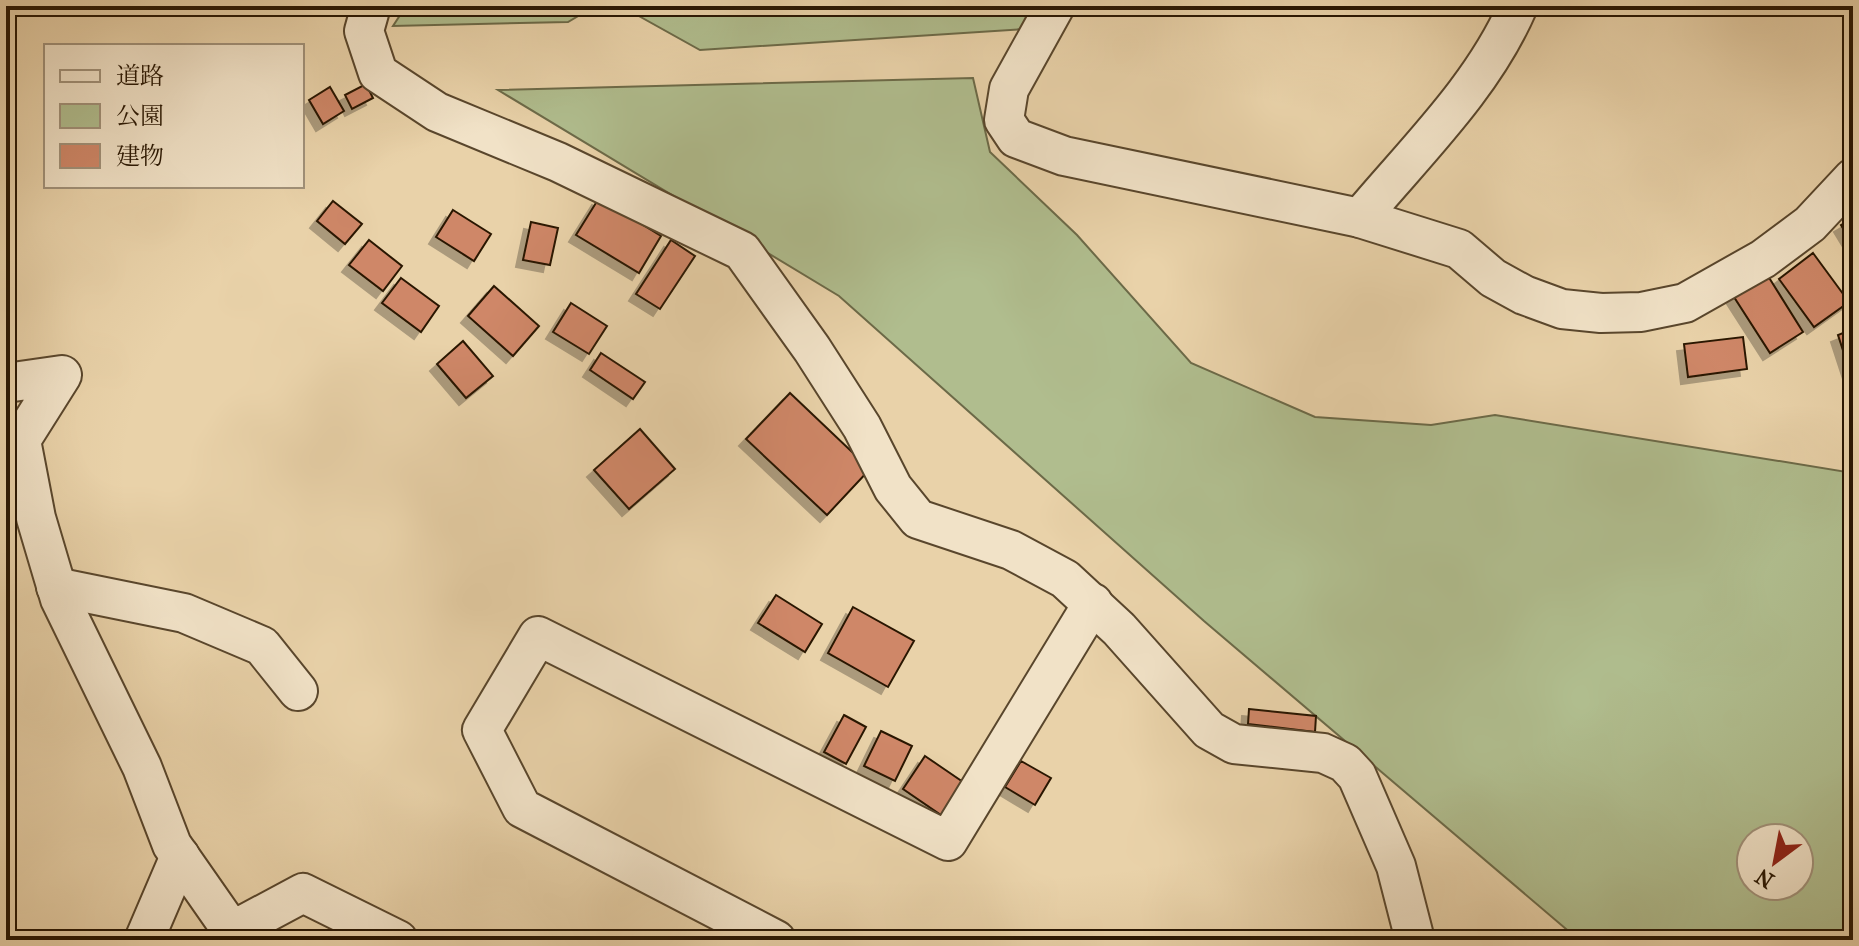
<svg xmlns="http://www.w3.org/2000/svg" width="1859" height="946" viewBox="0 0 1859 946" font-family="'IM FELL French Canon','Noto Serif JP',serif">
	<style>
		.green { fill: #b0bd8e; stroke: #6c6a48; stroke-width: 2; fill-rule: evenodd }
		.building { fill: #cf8768; stroke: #291703; stroke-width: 2; filter: url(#shadow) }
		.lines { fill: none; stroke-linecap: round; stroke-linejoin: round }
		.minor-casing { stroke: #59462c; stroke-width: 42 }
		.minor { stroke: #f1e2c7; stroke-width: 38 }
	</style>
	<defs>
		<filter id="shadow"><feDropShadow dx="-7" dy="7" stdDeviation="0" flood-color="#0004"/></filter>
	</defs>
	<rect width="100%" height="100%" fill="#e9d2a9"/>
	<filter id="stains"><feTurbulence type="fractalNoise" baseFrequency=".0025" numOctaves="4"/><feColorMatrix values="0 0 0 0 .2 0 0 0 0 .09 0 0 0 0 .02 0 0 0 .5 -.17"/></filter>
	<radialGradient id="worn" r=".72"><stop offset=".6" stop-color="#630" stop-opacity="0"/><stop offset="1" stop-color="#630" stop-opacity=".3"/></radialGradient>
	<g class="green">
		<path d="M406,6H595L568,22L393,26Z"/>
		<path d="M621,6H1037L1024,29L700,50Z"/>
		<path d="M973,78L990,152L1077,235L1191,363L1315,417L1431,425L1495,415L1853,473V940H1579L1204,621L839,296L498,90ZM1751,838H1799V886H1751Z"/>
	</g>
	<g class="building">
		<path d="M366,84L373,98L352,109L345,95Z"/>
		<path d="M330,87L344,111L323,124L309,100Z"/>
		<path d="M599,198L661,236L639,273L576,235Z"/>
		<path d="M333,201L362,224L345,244L317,221Z"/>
		<path d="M453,210L491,234L474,261L436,237Z"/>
		<path d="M1853,218V245L1841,225Z"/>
		<path d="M531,222L558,228L550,265L523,260Z"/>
		<path d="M369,240L402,266L383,291L349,265Z"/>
		<path d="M671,240L695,256L660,309L636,294Z"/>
		<path d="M1813,253L1849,302L1814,327L1779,279Z"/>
		<path d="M1768,276L1803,332L1770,353L1734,297Z"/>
		<path d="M401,278L439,306L421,332L382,303Z"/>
		<path d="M494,286L539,326L513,356L468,316Z"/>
		<path d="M571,303L607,326L589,354L553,332Z"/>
		<path d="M1853,329V371L1850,372L1838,335Z"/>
		<path d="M1743,337L1747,369L1688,377L1684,344Z"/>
		<path d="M463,341L493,376L466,398L437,364Z"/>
		<path d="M601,353L645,382L633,399L590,370Z"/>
		<path d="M790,393L870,469L827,515L746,439Z"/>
		<path d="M640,429L675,469L629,509L594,470Z"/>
		<path d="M776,595L822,624L805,652L758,623Z"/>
		<path d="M853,607L914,641L888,687L828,653Z"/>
		<path d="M1249,709L1316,716L1315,732L1248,724Z"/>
		<path d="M844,715L866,727L846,764L824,752Z"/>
		<path d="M881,731L912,746L895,781L864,766Z"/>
		<path d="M925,756L963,782L941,815L903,789Z"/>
		<path d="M1021,761L1051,778L1035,805L1005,787Z"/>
	</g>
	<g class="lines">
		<g class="minor-casing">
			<g id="minor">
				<path d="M371,6L364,31L378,73L437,112L558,162L742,251L812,349L862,427L893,488L918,519L1011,550L1065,579L1119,629L1209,730L1234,744L1323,753L1345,763L1357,776L1396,866L1415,940"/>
				<path d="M1055,6L1009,89L1004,120L1016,138L1064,156L1360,218"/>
				<path d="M1518,6C1483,87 1416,151 1360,218L1459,249L1493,278L1524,295L1562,309L1601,313L1641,312L1685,303L1763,259L1810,224L1853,178"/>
				<path d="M6,383L62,375L21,440L36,518L60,599L142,767L172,845L232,931L303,893L398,940"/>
				<path d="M56,587L184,613L262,646L298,691"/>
				<path d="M144,940L180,856"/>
				<path d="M776,940L522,808L482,730L538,636L948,841L1093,603"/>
			</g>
		</g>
		<use href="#minor" class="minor"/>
	</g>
	<rect width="1859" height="946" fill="none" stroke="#e9d2a9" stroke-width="32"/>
	<rect x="8" y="8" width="1843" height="930" fill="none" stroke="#291703" stroke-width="4"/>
	<rect x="16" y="16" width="1827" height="914" fill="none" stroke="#291703" stroke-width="2"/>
	<rect x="44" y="44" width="260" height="144" fill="#f1e2c7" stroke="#a19179" stroke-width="2"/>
	<rect x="60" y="70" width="40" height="12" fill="#f1e2c7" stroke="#a19179" stroke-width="2"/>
	<text x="116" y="84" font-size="24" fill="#291703">道路</text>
	<rect x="60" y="104" width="40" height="24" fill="#b0bd8e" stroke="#a19179" stroke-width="2"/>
	<text x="116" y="124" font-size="24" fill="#291703">公園</text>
	<rect x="60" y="144" width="40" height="24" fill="#cf8768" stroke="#a19179" stroke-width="2"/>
	<text x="116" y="164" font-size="24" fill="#291703">建物</text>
	<g transform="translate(1775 862) rotate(212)"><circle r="38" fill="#f1e2c7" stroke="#a19179" stroke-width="2"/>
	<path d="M0-6L14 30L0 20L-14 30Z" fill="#8f2418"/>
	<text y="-12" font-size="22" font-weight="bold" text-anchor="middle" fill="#291703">N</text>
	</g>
	<rect width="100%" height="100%" filter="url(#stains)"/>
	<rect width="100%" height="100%" fill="url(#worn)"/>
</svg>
